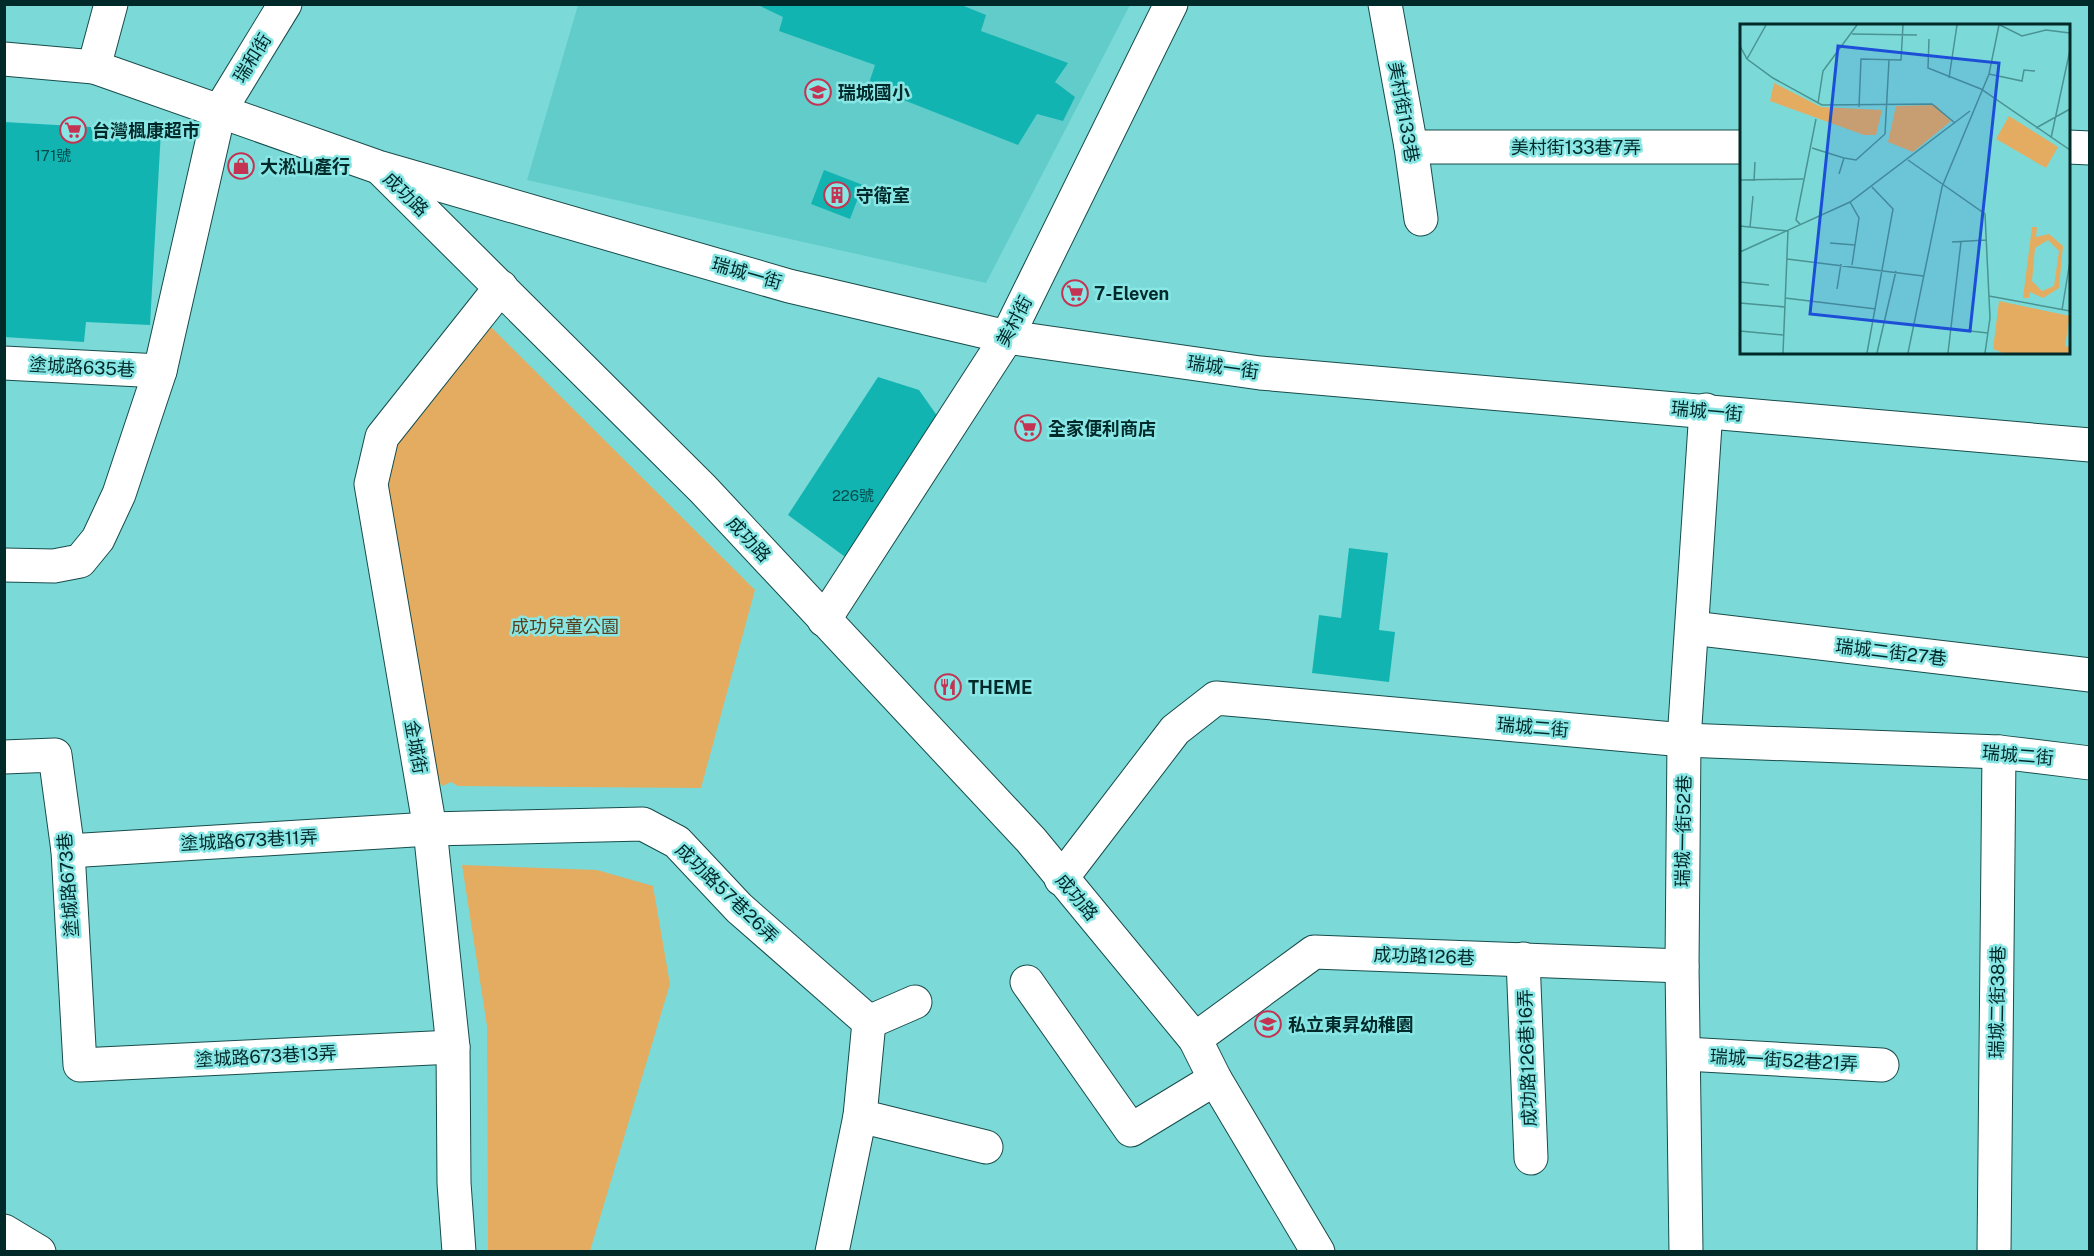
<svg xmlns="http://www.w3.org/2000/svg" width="2094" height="1256" viewBox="0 0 2094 1256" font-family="'Public Sans','Noto Sans TC',sans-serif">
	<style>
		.built { fill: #62ccca }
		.green { fill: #e4ac60 }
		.building { fill: #12b4b2 }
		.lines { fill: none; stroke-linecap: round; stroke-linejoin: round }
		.minor-casing { stroke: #184c4b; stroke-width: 35 }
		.minor { stroke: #fff; stroke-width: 33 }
		.labels { text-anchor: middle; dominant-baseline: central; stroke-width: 5; stroke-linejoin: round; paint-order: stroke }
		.number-label { font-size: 15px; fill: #044c4b }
		.street-label { font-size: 18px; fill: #002929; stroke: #88e7e5 }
		.poi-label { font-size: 18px; font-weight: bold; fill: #002929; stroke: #88e7e5; text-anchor: start }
		.park-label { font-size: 18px; fill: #58401f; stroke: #88e7e5 }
		.inset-road { fill: none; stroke: #4a9392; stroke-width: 1.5 }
		.view { fill: #1d4ed8; fill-opacity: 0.15; stroke: #1d4ed8; stroke-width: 3 }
		.inset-edge { fill: none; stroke: #002929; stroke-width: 3 }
	</style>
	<rect width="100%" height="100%" fill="#7bdad8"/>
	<path class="built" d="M578,5H1130L986,283L527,180Z"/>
	<g class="green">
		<path d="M488,324L755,590L701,788L458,786L451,782L443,786L418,761L378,454Z"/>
		<path d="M462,865L597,870L653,886L670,984L590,1251H488L487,1026Z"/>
	</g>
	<g class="building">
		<path d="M756,4H959L986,15L981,31L1068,63L1055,82L1075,97L1063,121L1037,114L1018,145L868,86L875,65L779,31L783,17Z"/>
		<path d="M4,122L161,131L150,325L86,322L84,342L4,337Z"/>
		<path d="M824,170L863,185L850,219L811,204Z"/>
		<path d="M878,377L919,390L938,417L848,559L788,515Z"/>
		<path d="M1349,548L1388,553L1379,630L1395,632L1389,682L1312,673L1319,615L1341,618Z"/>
	</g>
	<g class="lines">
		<g class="minor-casing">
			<g id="minor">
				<path d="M1385,4L1411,147L1421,219"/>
				<path d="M4,59L94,67L378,167L789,286L1007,337L1260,373L2090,445"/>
				<path d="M94,67L111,4"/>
				<path d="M1411,147H1742"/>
				<path d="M2068,147L2090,148"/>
				<path d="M382,170L703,489L1031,840L1195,1039L1215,1079L1318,1252"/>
				<path d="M4,363L160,371"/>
				<path d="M4,565L54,566L80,561L98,539L119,494L160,371L219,112L285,4"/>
				<path d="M824,620L1007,337L1171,4"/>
				<path d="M1692,628L2090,675"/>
				<path d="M4,757L55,755L68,851L80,1065L453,1047"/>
				<path d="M68,851L430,829L643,824L677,842L739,908L869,1022L860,1116"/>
				<path d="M1061,879L1175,730L1216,698L1684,740L1999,752L2090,763"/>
				<path d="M1523,959L1531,1158"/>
				<path d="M1027,982L1131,1130L1215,1079"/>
				<path d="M869,1022L915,1002"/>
				<path d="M1195,1039L1314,952L1682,966"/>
				<path d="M1685,1054L1882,1065"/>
				<path d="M4,1231L39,1252"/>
				<path d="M459,1252L454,1183L453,1047L430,829L371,484L382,437L501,287"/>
				<path d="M832,1252L860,1116L986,1147"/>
				<path d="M1686,1252L1682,966L1684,740L1706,410"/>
				<path d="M1994,1252L1999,752"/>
			</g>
		</g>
		<use href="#minor" class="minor"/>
	</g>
	<defs>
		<g id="school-ring" transform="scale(1.35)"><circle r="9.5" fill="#88e7e5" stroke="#c43352" stroke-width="1.5"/><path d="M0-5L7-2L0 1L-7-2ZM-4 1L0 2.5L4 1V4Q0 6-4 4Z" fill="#c43352"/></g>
		<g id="supermarket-ring" transform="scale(1.35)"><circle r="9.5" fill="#88e7e5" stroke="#c43352" stroke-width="1.5"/><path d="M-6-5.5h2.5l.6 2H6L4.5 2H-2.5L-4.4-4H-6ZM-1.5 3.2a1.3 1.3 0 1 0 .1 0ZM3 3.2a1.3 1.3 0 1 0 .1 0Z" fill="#c43352"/></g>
		<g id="shop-ring" transform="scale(1.35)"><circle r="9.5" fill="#88e7e5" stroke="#c43352" stroke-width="1.5"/><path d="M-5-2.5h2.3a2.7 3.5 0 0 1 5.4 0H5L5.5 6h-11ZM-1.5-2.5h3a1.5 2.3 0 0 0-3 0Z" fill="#c43352"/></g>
		<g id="building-ring" transform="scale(1.35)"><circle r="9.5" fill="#88e7e5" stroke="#c43352" stroke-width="1.5"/><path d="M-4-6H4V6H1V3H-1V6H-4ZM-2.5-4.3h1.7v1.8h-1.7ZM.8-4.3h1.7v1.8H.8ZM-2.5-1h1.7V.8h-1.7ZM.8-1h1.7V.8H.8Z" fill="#c43352"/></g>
		<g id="restaurant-ring" transform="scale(1.35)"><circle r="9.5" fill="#88e7e5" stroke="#c43352" stroke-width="1.5"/><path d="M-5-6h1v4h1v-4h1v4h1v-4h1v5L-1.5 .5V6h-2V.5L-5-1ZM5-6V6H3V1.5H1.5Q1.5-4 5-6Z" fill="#c43352"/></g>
	</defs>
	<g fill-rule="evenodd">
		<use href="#school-ring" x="818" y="92"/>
		<use href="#supermarket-ring" x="73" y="130"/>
		<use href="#shop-ring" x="241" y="166"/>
		<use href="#building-ring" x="837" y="195"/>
		<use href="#supermarket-ring" x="1075" y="293"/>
		<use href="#supermarket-ring" x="1028" y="428"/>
		<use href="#restaurant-ring" x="948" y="687"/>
		<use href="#school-ring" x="1268" y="1024"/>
	</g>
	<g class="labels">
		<g class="number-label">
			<text x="53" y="155">171號</text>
			<text x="853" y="495">226號</text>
		</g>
		<g class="street-label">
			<text transform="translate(252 58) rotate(-58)">瑞和街</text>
			<text transform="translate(1404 112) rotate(80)">美村街133巷</text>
			<text x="1576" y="147">美村街133巷7弄</text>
			<text transform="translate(406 194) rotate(44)">成功路</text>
			<text transform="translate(747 273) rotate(16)">瑞城一街</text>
			<text transform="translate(1014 321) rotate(-62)">美村街</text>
			<text transform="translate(82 367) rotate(3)">塗城路635巷</text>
			<text transform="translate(1223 367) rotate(8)">瑞城一街</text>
			<text transform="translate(1707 411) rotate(5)">瑞城一街</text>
			<text transform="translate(749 539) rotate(47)">成功路</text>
			<text transform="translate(1891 652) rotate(7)">瑞城二街27巷</text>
			<text transform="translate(1533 727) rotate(5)">瑞城二街</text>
			<text transform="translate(416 747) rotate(80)">金城街</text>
			<text transform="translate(2018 755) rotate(5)">瑞城二街</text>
			<text transform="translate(1683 831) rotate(-89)">瑞城一街52巷</text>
			<text transform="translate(249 840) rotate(-3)">塗城路673巷11弄</text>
			<text transform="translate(68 885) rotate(-94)">塗城路673巷</text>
			<text transform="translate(727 893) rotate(44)">成功路57巷26弄</text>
			<text transform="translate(1077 897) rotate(50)">成功路</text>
			<text transform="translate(1424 956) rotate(2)">成功路126巷</text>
			<text transform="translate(1997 1002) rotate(-89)">瑞城二街38巷</text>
			<text transform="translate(266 1056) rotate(-3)">塗城路673巷13弄</text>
			<text transform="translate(1527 1058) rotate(-92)">成功路126巷16弄</text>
			<text transform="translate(1784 1060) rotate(3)">瑞城一街52巷21弄</text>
		</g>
		<g class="poi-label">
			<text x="838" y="92">瑞城國小</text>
			<text x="92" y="130">台灣楓康超市</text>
			<text x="260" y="166">大淞山產行</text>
			<text x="856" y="195">守衛室</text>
			<text x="1094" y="293">7-Eleven</text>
			<text x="1048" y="428">全家便利商店</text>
			<text x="968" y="687">THEME</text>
			<text x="1288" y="1024">私立東昇幼稚園</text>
		</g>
		<g class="park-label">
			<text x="565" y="626">成功兒童公園</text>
		</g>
	</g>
	<g transform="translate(1740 24)">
		<rect width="330" height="330" fill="#7bdad8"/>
		<path d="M34,59L81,83L142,86L136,111H124L30,77ZM196,81L211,97L173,128L148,118L156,82ZM269,92L318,123L306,144L256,115ZM292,203H297L296,213L309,210L323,222L319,264L303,274L290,268L289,274H283ZM308,216L319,227L314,262L302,267L292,257L295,224ZM259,277L330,292L325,322L330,323V329H263L253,325Z" fill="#e4ac60" fill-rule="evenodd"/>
		<path class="inset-road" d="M260,1L282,12L306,6L330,9M112,10L177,11M189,15L188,44L241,65L330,126M0,22L7,35L33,54L82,81L192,80L215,99M7,35L26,1M249,50L282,57L284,46L295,47M209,54L217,1M78,79L83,47L117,1M119,83L121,35L161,36L163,1M296,104L330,85M311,114L330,26M72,124L104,134L99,150M104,134L116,136L145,110L149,36M168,136L245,190L250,294L245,329M0,156L63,155M14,157L15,138M110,178L119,194L112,241M60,200L56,196L76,95M0,202L48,207L43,329M10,203L13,172M212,218L246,216M90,219L115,221M0,228L110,178L230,87M47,235L183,252M0,258L29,261M97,265L101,240M249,272L330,287M45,274L136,285M0,279L45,283M322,286L330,237M212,305L248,309M0,307L43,311M127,329L153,185L132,163M137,329L156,247M168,329L202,163L249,50L259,1M208,329L221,218"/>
		<path class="view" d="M98,22L259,39L230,307L70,290Z"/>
		<rect width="330" height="330" class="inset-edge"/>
	</g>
	<rect width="2094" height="1256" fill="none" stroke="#002929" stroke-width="12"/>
</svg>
